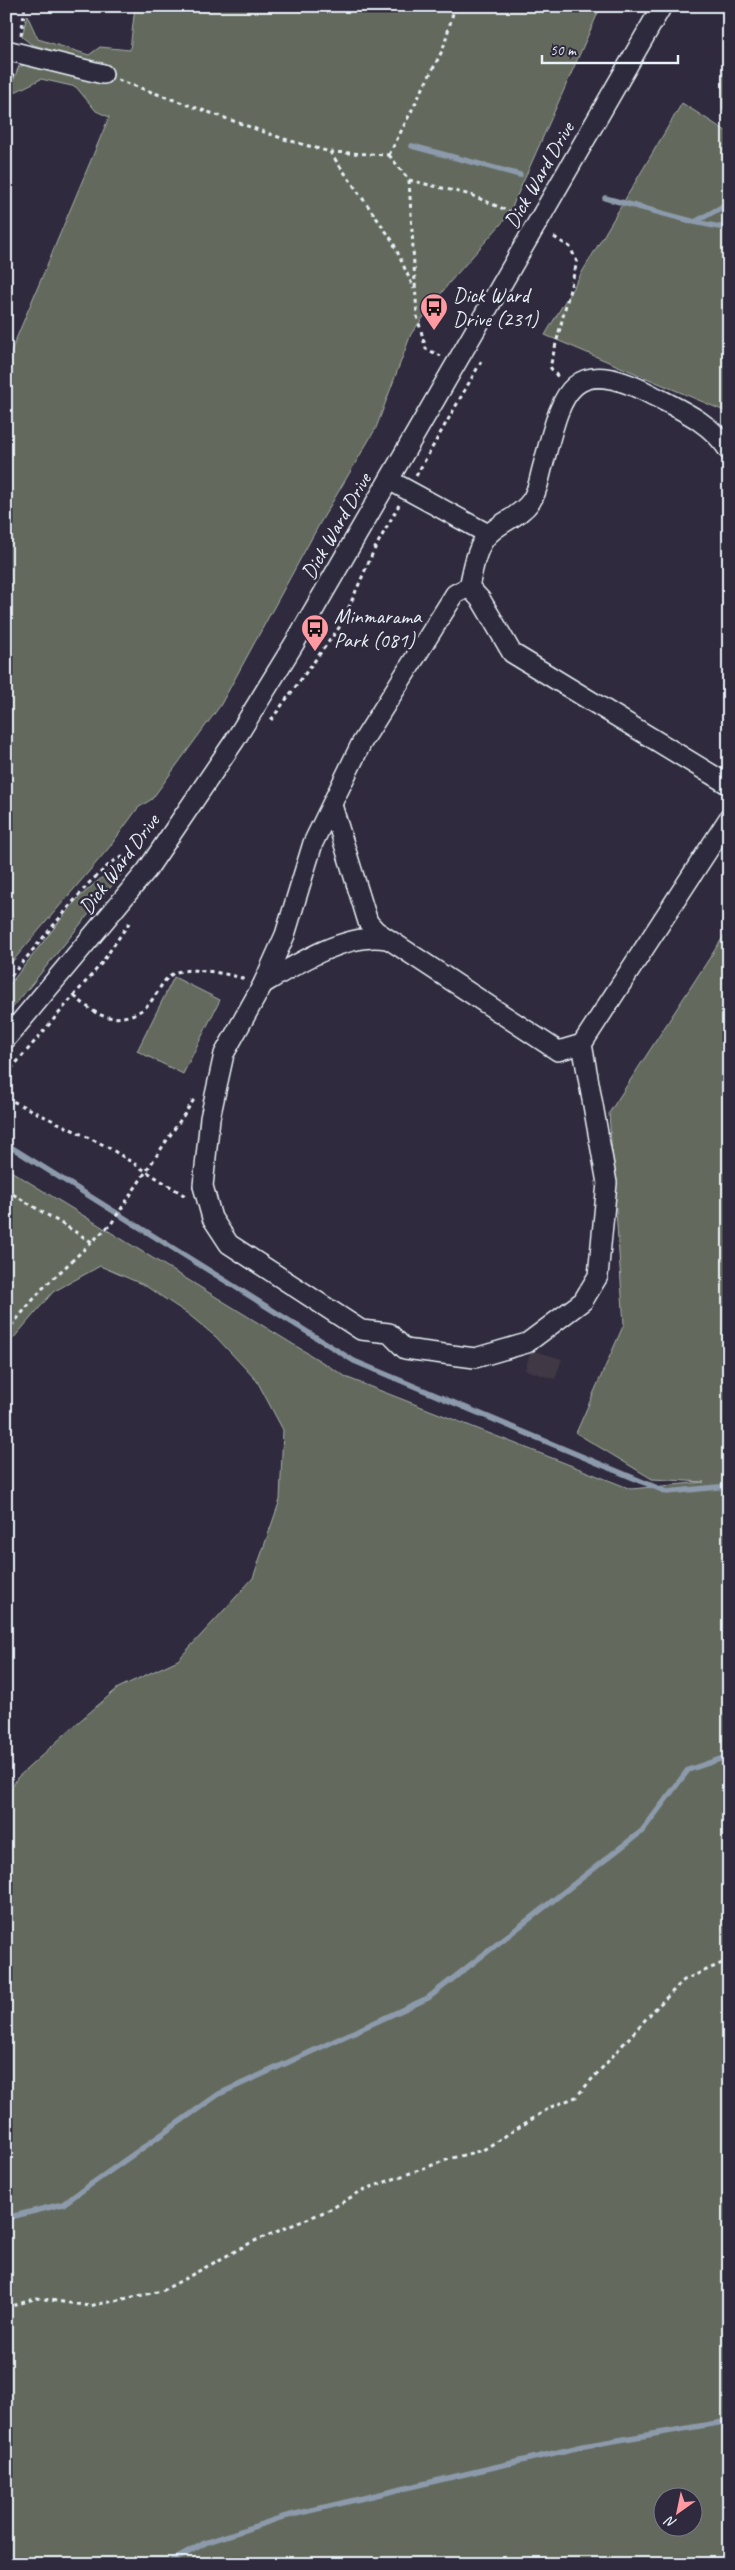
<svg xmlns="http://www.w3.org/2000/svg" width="735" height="2570" viewBox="0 0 735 2570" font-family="Caveat,sans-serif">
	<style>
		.built { fill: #403844 }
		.green { fill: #646a5d; stroke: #a6aeaa; fill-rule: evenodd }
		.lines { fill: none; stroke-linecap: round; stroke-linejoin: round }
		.stream { stroke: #8c9aac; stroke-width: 5.5 }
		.minor-casing { stroke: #e8f1f8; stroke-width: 22 }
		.path { stroke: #e8f1f8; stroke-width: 3; stroke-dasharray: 4 4; stroke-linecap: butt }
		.minor { stroke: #2f2a3d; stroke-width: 19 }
		.minor-bridge-casing { stroke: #e8f1f8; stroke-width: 22; stroke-linecap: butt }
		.minor-bridge { stroke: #2f2a3d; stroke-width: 19 }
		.labels { text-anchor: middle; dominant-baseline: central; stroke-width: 5; stroke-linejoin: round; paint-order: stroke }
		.street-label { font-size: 21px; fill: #e8f1f8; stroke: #2f2a3d }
		.poi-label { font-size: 21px; fill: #e8f1f8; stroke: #2f2a3d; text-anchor: start }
	</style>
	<rect width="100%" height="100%" fill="#2f2a3d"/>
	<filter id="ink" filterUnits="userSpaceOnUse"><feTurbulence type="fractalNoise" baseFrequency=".02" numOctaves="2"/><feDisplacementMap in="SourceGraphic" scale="10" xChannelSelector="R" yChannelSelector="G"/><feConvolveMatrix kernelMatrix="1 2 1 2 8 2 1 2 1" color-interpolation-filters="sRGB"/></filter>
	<g filter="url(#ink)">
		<path class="built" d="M531,1350L562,1359L555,1379L525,1370Z"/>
		<g class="green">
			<path d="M135,6H601L508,216L449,283L411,334L376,428L320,523L220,706L152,799L138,808L108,849L6,969V363L109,117L96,111L76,87L41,79L7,96L19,66L82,60L31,44L22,37L27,15L38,39L89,55L100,47L130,50Z"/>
			<path d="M729,60V116L723,110L722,76Z"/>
			<path d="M682,103L729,133V413L545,335Z"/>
			<path d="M120,862L127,867L6,1016V989L77,899Z"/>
			<path d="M729,928V2564H6V1800L17,1778L75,1725L118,1688L178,1660L226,1608L253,1578L280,1500L283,1430L257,1381L216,1337L188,1314L144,1285L100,1266L53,1292L6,1347V1168L348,1378L631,1489L704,1482L652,1479L576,1433L624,1324L609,1113ZM662,2498H692V2528H662Z"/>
			<path d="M174,977L220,1000L183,1074L137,1051Z"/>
		</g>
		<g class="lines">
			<g class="stream">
				<path d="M412,146L520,175"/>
				<path d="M605,198L695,222L729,203"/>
				<path d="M695,222L729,229"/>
				<path d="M6,1144L354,1361L667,1492L729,1486"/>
				<path d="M6,2218L63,2204L219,2094L428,1998L642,1831L688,1770L729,1756"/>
				<path d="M167,2564L205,2543L283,2517L584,2446L729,2421"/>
			</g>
			<g class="minor-casing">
				<g id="minor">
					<path d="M6,50L103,74"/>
					<path d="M543,213L662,6"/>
					<path d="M389,480L488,534"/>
					<path d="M469,587C473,570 476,546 489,534C502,521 520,517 531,501C538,491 539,480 542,469C561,401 565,350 650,394C679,409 711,422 729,451"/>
					<path d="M332,805L368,922L376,931L558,1051L582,1044L729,818"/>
					<path d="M263,984C296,964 347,932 386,939"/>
					<path d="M6,1039L147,870L235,740L294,644L529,237"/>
					<path d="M582,1044L607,1183L598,1276L583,1301L527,1343L475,1358L405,1349L389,1333L361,1330L229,1244L212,1218L203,1186L210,1118L224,1054L263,984L285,935L313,843L361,744L455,594L469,587L481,600L512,653L729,785"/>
				</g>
			</g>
			<g class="path">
				<path d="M21,35L25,6"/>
				<path d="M118,80L284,139L330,152L389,155"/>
				<path d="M6,93L15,71"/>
				<path d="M330,152L392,240L414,289"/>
				<path d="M389,155L443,49L455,6"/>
				<path d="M389,155L409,180L471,195L520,216"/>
				<path d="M409,180L417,316L426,349L441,356"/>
				<path d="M554,237L570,247L577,262L550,367L558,377"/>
				<path d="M416,476L482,360"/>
				<path d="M271,720L341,625L374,550L399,505"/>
				<path d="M6,982L89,883L112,862L122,857L131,863"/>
				<path d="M74,996C93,1011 102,1022 128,1016C139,1013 145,1009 152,1000C160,990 164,976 177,972C195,967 229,974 245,979"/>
				<path d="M6,1075L101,964L131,920"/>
				<path d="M6,1098L106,1146L187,1197"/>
				<path d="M6,1190L92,1242"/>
				<path d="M6,1332L43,1288L111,1224L195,1098"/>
				<path d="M6,2308L37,2298L89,2306L162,2291L252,2242L331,2209L363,2190L452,2158L483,2150L551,2107L576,2097L653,2011L684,1980L729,1960"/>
			</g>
			<use href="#minor" class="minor"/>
			<g class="minor-bridge-casing">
				<path id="minor-bridge" d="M529,237L543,213"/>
			</g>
			<use href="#minor-bridge" class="minor-bridge"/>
		</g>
	</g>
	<defs>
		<g id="bus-pin" transform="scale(1.4375)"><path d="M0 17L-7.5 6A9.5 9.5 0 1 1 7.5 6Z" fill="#ff9aa2" stroke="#2f2a3d"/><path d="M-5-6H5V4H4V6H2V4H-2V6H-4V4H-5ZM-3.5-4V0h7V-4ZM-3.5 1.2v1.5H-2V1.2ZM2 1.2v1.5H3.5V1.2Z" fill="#111"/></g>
	</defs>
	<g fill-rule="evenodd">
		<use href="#bus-pin" x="434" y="307"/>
		<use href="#bus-pin" x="315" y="628"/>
	</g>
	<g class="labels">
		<g class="street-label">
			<text transform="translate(539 175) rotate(-60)">Dick Ward Drive</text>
			<text transform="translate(336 526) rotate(-60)">Dick Ward Drive</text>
			<text transform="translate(119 864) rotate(-53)">Dick Ward Drive</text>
		</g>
		<g class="poi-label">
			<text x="453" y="295">Dick Ward<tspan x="453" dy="24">Drive (231)</tspan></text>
			<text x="334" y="616">Minmarama<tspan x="334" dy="24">Park (081)</tspan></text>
		</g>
	</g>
	<rect width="735" height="2570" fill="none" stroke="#2f2a3d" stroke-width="25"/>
	<rect x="12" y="12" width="710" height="2545" fill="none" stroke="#e8f1f8" stroke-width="2" filter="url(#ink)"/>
	<g transform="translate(678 2512) rotate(213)"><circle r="24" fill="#2f2a3d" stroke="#797a88"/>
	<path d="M0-4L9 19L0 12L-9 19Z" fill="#ff9aa2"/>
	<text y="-8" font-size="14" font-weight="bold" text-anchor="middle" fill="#e8f1f8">N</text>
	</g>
	<path d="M542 55v8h136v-8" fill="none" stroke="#e8f1f8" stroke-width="2.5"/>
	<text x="550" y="55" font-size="15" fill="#e8f1f8" stroke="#2f2a3d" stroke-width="4" paint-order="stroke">50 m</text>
</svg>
